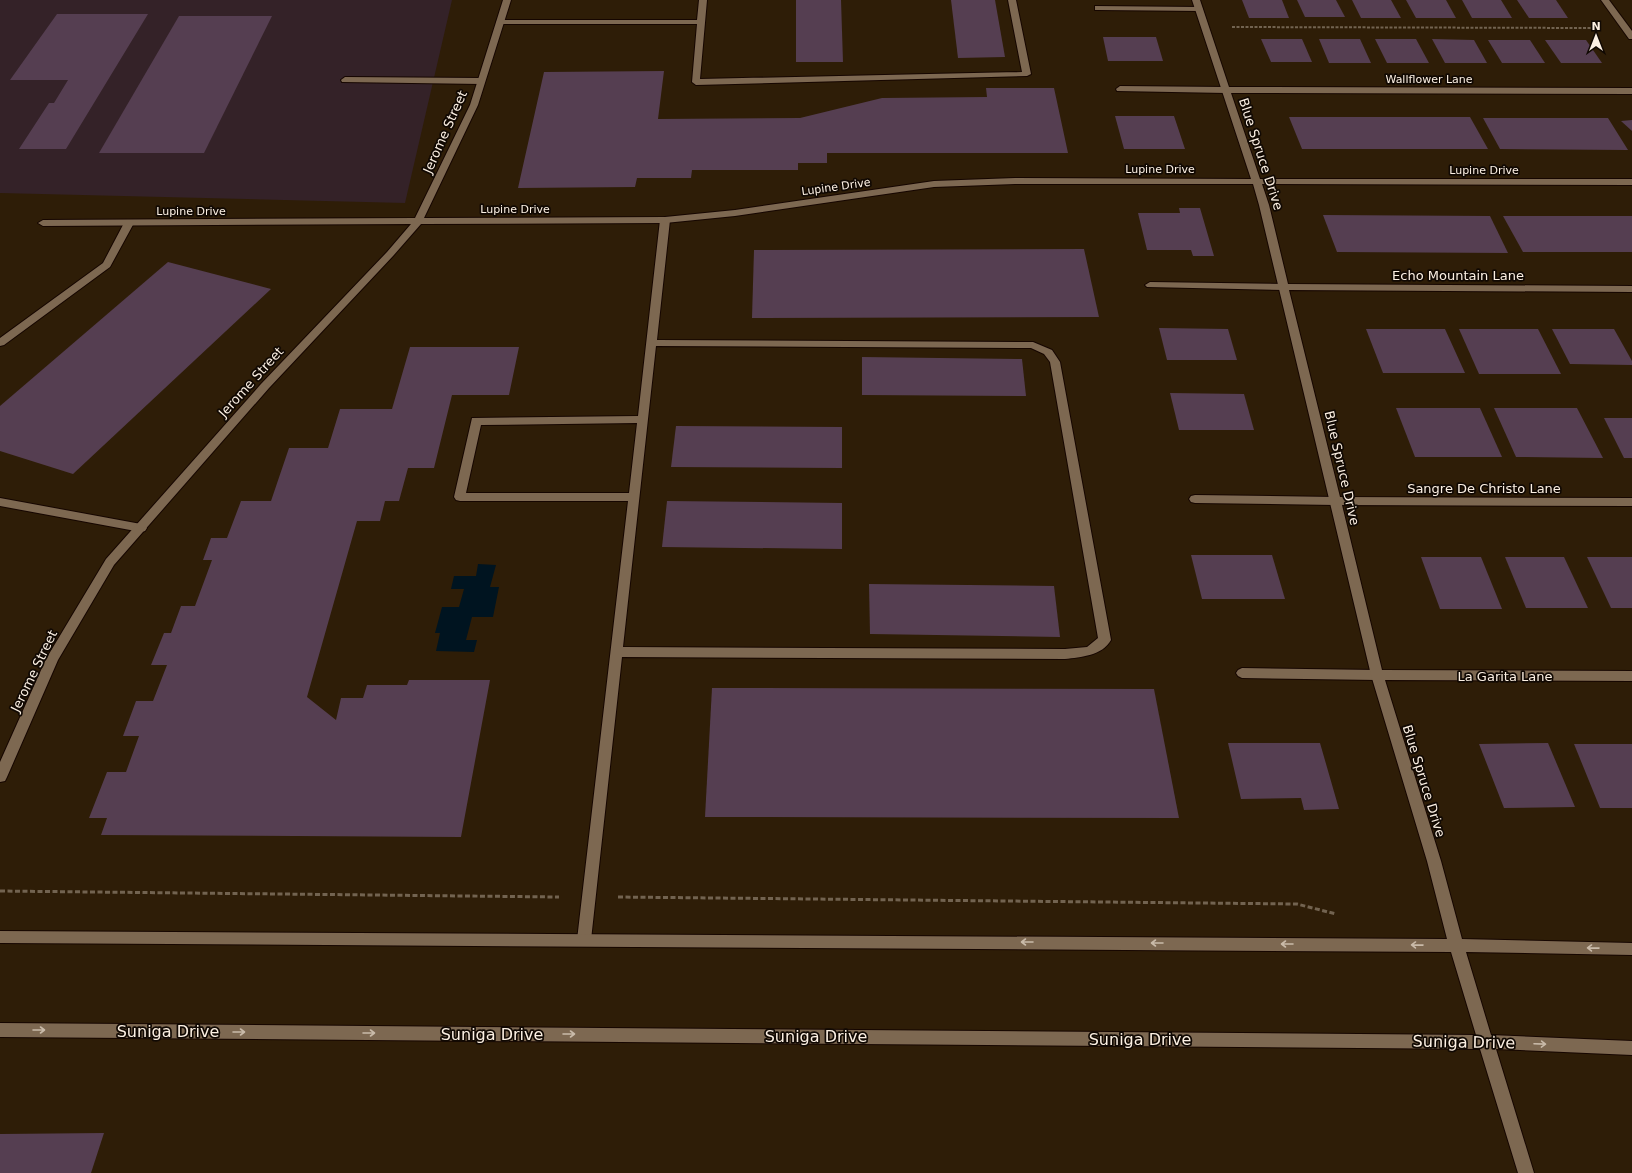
<svg xmlns="http://www.w3.org/2000/svg" width="1632" height="1173" viewBox="0 0 1632 1173" font-family="'DejaVu Sans',sans-serif">
	<style>
		.commercial { fill: #342228 }
		.water { fill: #001420 }
		.building { fill: #553e51 }
		.lines { fill: none; stroke-linecap: round; stroke-linejoin: round }
		.service-casing { stroke: #160600; stroke-width: 2 }
		.minor-casing { stroke: #160600; stroke-width: 2 }
		.path-far1 { stroke: #726350; stroke-width: 2; stroke-dasharray: 3 1.5; stroke-linecap: butt }
		.path { stroke: #726350; stroke-width: 3; stroke-dasharray: 5 2.5; stroke-linecap: butt }
		.service { fill: #7d6851; fill-rule: evenodd }
		.minor { fill: #7d6851; fill-rule: evenodd }
		.oneway { stroke: #c9baa9 }
		.labels { text-anchor: middle; dominant-baseline: central; stroke-width: 3.5; stroke-linejoin: round; paint-order: stroke }
		.far-street-label { font-size: 11px; fill: #fcf0e3; stroke: #110903 }
		.street-label { font-size: 13px; fill: #fcf0e3; stroke: #110903 }
		.near-street-label { font-size: 16px; fill: #fcf0e3; stroke: #110903 }
	</style>
	<rect width="100%" height="100%" fill="#2e1d07"/>
	<path class="commercial" d="M0,0H452L405,203L0,193Z"/>
	<path class="water" d="M478,564L496,565L490,587H499L493,617H472L466,640H477L474,652L436,651L440,633H435L442,607H459L464,589H451L454,576H476Z"/>
	<g class="building">
		<path d="M796,0H841L843,62H796Z"/>
		<path d="M951,0H995L1005,57L958,58Z"/>
		<path d="M1242,0H1282L1289,18H1249Z"/>
		<path d="M1297,0H1336L1345,17H1305Z"/>
		<path d="M1352,0H1391L1401,18H1361Z"/>
		<path d="M1406,0H1446L1456,18H1416Z"/>
		<path d="M1462,0H1501L1512,18H1472Z"/>
		<path d="M1517,0H1556L1568,18H1529Z"/>
		<path d="M57,14H148L66,149H19L49,103H54L68,80H10Z"/>
		<path d="M179,16H272L204,153H99Z"/>
		<path d="M1103,37H1156L1163,61H1108Z"/>
		<path d="M1261,39H1302L1312,62H1271Z"/>
		<path d="M1319,39H1360L1371,63H1329Z"/>
		<path d="M1375,39H1416L1429,63H1387Z"/>
		<path d="M1432,39L1474,40L1487,63H1445Z"/>
		<path d="M1488,40H1530L1545,63H1502Z"/>
		<path d="M1545,40H1586L1602,63H1561Z"/>
		<path d="M664,71L658,119L800,118L882,98L987,97L986,88H1054L1068,153H827V163H798V170H692L691,178H637L635,187L518,188L544,72Z"/>
		<path d="M1115,116H1174L1185,149H1124Z"/>
		<path d="M1289,117H1470L1488,149H1302Z"/>
		<path d="M1483,118H1608L1628,150L1500,149Z"/>
		<path d="M1632,120V131L1621,121Z"/>
		<path d="M1179,208H1200L1214,256H1193L1191,250H1147L1138,213H1180Z"/>
		<path d="M1323,215L1490,216L1508,253L1337,252Z"/>
		<path d="M1503,216H1632V252H1523Z"/>
		<path d="M1084,249L1099,317L752,318L754,250Z"/>
		<path d="M168,262L271,289L73,474L0,451V406Z"/>
		<path d="M1159,328L1228,329L1237,360H1167Z"/>
		<path d="M1366,329H1445L1465,373H1383Z"/>
		<path d="M1459,329H1538L1561,374H1479Z"/>
		<path d="M1552,329H1614L1632,361V365L1570,364Z"/>
		<path d="M410,347H519L509,395H452L434,468H408L399,501H385L380,521H357L307,697L336,720L341,698H363L367,685H407L409,680H490L461,837L101,835L107,818H89L107,772H126L139,736H123L136,701H153L167,665H151L164,633H171L181,606H195L212,560H203L211,538H227L241,501H271L289,448H328L340,409H392Z"/>
		<path d="M862,357L1022,359L1026,396L862,395Z"/>
		<path d="M1170,393L1244,394L1254,430H1179Z"/>
		<path d="M1396,408H1480L1502,457H1415Z"/>
		<path d="M1494,408H1577L1603,458L1516,457Z"/>
		<path d="M1604,418H1632V458H1624Z"/>
		<path d="M676,426L842,427V468L671,467Z"/>
		<path d="M667,501L842,503V549L662,547Z"/>
		<path d="M1191,555H1272L1285,599H1202Z"/>
		<path d="M1421,557H1481L1502,609H1440Z"/>
		<path d="M1505,557H1564L1588,608H1526Z"/>
		<path d="M1587,557H1632V608H1611Z"/>
		<path d="M869,584L1054,586L1060,637L870,634Z"/>
		<path d="M712,688L1154,689L1179,818L705,817Z"/>
		<path d="M1228,743H1320L1339,809L1304,810L1301,798L1241,799Z"/>
		<path d="M1548,743L1575,807L1504,808L1479,744Z"/>
		<path d="M1574,744H1632V808H1600Z"/>
		<path d="M104,1133L91,1173H0V1134Z"/>
	</g>
	<g class="lines">
		<g class="service-casing">
			<g id="service">
				<path d="M699,0H707L700,79L1022,72L1008,0H1016L1031,74L1027,76L696,85L692,82L697,24H500L496,22L500,20H697Z"/>
				<path d="M1095,6L1199,7L1203,9L1199,11L1098,10H1095Z"/>
				<path d="M345,77L481,78L485,81L481,84L342,82L341,80Z"/>
				<path d="M1120,86L1226,87L1230,90L1226,93L1117,91L1116,89Z"/>
				<path d="M665,217L670,220L657,340L1033,342L1052,350L1060,362L1111,640C1102,656 1081,657 1065,659L622,657L591,940L589,945L584,946L579,945L577,940L628,501H460L456,500L454,497L472,418L638,416L660,220ZM656,346L1031,348L1044,354L1050,362L1098,638L1087,647L1065,649L623,647ZM637,423L629,493H466L481,425Z"/>
				<path d="M129,220L134,223L110,267L4,345L0,346V338L103,263L124,223Z"/>
				<path d="M1150,282L1284,284L1289,287L1284,290L1147,287L1145,285Z"/>
				<path d="M1195,495L1335,497L1339,498L1341,501L1339,504L1335,505L1195,503L1191,502L1189,499L1191,496Z"/>
				<path d="M0,498L141,524L145,525L147,528L145,531L141,532L0,506Z"/>
				<path d="M1242,668L1377,670L1381,672L1383,675L1381,678L1377,680L1242,678L1238,676L1236,673L1238,670Z"/>
			</g>
		</g>
		<g class="minor-casing">
			<g id="minor">
				<path d="M503,0H511L478,105L424,218L665,217L735,210L934,181L1015,178L1251,179L1192,0H1200L1229,87L1632,88V94L1231,93L1260,179H1632V185L1262,184L1269,205L1288,284L1632,286V292L1289,290L1340,497L1632,498V506L1342,505L1382,670L1632,671V681L1385,680L1441,861L1462,939L1632,943V955L1466,952L1491,1035L1632,1041V1055L1496,1049L1534,1173H1518L1480,1049L0,1037V1023L1476,1035L1451,952L0,943V931L1447,939L1427,861L1371,675L1259,205L1253,184H1015L934,187L735,216L665,223L421,224L393,256L269,388L114,565L58,660L7,777L5,781L0,782V762L46,659L106,559L261,384L387,252L411,224L43,226L38,223L43,220L415,218L470,105Z"/>
				<path d="M1601,0H1609L1632,31V39H1629Z"/>
			</g>
		</g>
		<path class="path-far1" d="M1232,27L1591,28"/>
		<g class="path">
			<path d="M0,891L559,897"/>
			<path d="M618,897L1297,904L1336,914"/>
		</g>
		<use href="#service" class="service"/>
		<use href="#minor" class="minor"/>
	</g>
	<defs><path id="oneway-shaft" d="M-6 0H5M1.5-3L5.5 0L1.5 3" fill="none" stroke-width="1.6" stroke-linecap="round" stroke-linejoin="round"/></defs>
	<g class="oneway">
		<use href="#oneway-shaft" transform="translate(1027 942) rotate(-180)"/>
		<use href="#oneway-shaft" transform="translate(1157 943) rotate(-180)"/>
		<use href="#oneway-shaft" transform="translate(1287 944) rotate(-180)"/>
		<use href="#oneway-shaft" transform="translate(1417 945) rotate(-179)"/>
		<use href="#oneway-shaft" transform="translate(1593 948) rotate(-179)"/>
		<use href="#oneway-shaft" transform="translate(39 1030)"/>
		<use href="#oneway-shaft" transform="translate(239 1032)"/>
		<use href="#oneway-shaft" transform="translate(369 1033)"/>
		<use href="#oneway-shaft" transform="translate(569 1034)"/>
		<use href="#oneway-shaft" transform="translate(1540 1044) rotate(2)"/>
	</g>
	<g class="labels">
		<g class="far-street-label">
			<text x="1429" y="79">Wallflower Lane</text>
			<text x="1160" y="169">Lupine Drive</text>
			<text x="1484" y="170">Lupine Drive</text>
			<text transform="translate(836 187) rotate(-8)">Lupine Drive</text>
			<text x="515" y="209">Lupine Drive</text>
			<text x="191" y="211">Lupine Drive</text>
		</g>
		<g class="street-label">
			<text transform="translate(445 132) rotate(-66)">Jerome Street</text>
			<text transform="translate(1261 154) rotate(72)">Blue Spruce Drive</text>
			<text x="1458" y="275">Echo Mountain Lane</text>
			<text transform="translate(251 382) rotate(-48)">Jerome Street</text>
			<text transform="translate(1342 468) rotate(77)">Blue Spruce Drive</text>
			<text x="1484" y="488">Sangre De Christo Lane</text>
			<text transform="translate(34 671) rotate(-64)">Jerome Street</text>
			<text x="1505" y="676">La Garita Lane</text>
			<text transform="translate(1424 781) rotate(73)">Blue Spruce Drive</text>
		</g>
		<g class="near-street-label">
			<text x="168" y="1031">Suniga Drive</text>
			<text x="492" y="1034">Suniga Drive</text>
			<text x="816" y="1036">Suniga Drive</text>
			<text x="1140" y="1039">Suniga Drive</text>
			<text transform="translate(1464 1042) rotate(1)">Suniga Drive</text>
		</g>
	</g>
	<g transform="translate(1596 36)" stroke="#110903" stroke-width="3" paint-order="stroke">
	<path d="M0-3L7 15L0 10L-7 15Z" fill="#fcf0e3"/>
	<text y="-6" font-size="11" font-weight="bold" text-anchor="middle" fill="#fcf0e3">N</text>
	</g>
</svg>
